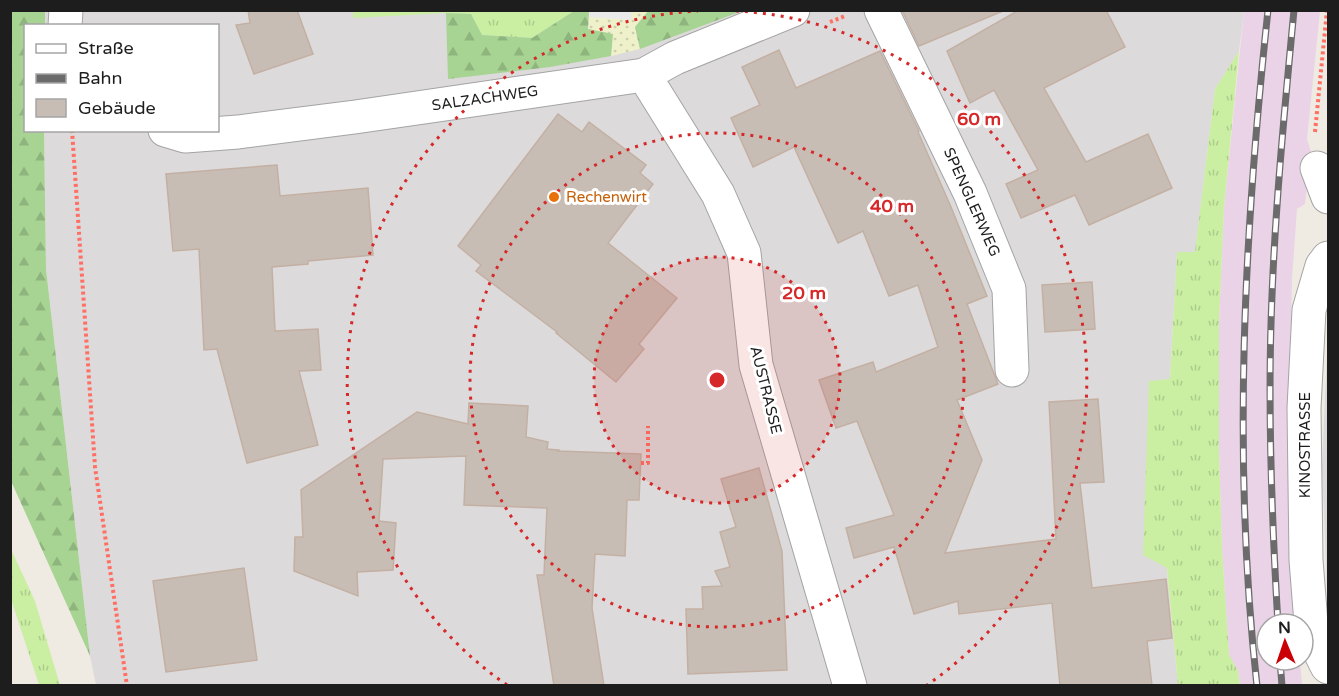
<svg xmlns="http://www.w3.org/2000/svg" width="1339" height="696" viewBox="0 0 1339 696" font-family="'Varela Round',sans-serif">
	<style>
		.residential { fill: #dcdada }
		.railway { fill: #ead3e6 }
		.farmland { fill: url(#farmland-dots) }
		.grass { fill: url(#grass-tufts) }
		.forest { fill: url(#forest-firs) }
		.parking { fill: #e9e9e9 }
		.building { fill: #c8bdb5; stroke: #c3b0a3; stroke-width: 1.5 }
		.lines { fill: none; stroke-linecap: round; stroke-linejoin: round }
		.minor-casing { stroke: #a4a4a4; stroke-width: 35 }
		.path { stroke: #ff6f64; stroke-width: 4; stroke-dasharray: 3 3; stroke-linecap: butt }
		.minor { stroke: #fff; stroke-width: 33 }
		.rail-casing { stroke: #6b6b6b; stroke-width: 7 }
		.rail { stroke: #fff; stroke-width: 4.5; stroke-dasharray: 14; stroke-linecap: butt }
		.ring { fill: none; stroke: #d62828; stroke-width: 3; stroke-dasharray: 3 6 }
		.food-dot { fill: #e8710a; stroke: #fff; stroke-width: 2 }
		.labels { text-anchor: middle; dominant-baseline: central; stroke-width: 6; stroke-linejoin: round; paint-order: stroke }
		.street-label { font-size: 15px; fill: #1d1d1d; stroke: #fff }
		.food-label { font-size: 15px; fill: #c56008; stroke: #fff; text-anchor: start }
		.centre { fill: #d62828; stroke: #fff; stroke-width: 3 }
		.ring-label { font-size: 18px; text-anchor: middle; font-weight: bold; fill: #d62828; stroke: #fff; stroke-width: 6; stroke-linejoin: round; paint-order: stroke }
	</style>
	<defs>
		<pattern id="farmland-dots" width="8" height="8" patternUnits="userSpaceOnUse" patternTransform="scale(1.5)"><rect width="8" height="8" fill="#eff1cb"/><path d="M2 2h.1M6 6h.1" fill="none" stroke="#ccceae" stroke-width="1.8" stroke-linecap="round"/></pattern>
		<pattern id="grass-tufts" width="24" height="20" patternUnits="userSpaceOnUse" patternTransform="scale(1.5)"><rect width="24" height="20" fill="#caefa2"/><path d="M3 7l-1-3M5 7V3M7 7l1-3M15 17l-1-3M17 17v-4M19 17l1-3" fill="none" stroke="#adcc8b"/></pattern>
		<pattern id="forest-firs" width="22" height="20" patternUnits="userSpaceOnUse" patternTransform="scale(1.5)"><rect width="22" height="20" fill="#a7d393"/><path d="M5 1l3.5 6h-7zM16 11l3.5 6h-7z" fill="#8fb57e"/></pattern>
	</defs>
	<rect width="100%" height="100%" fill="#f0ebe2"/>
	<g class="residential">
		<path d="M45,11H1244L1239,51L1215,89L1195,253L1177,252L1170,379L1149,382L1178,685H96L90,656L46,269L44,131L218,130V26L45,25Z"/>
		<path d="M1328,330V614L1322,467Z"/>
	</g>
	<path class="railway" d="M1244,11H1320L1307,139L1311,151L1305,204L1297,209L1292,279L1289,405L1299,624H1267V660H1300L1302,685H1240L1238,671L1229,656L1222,548L1219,451V322L1224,207Z"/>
	<path class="farmland" d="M589,11H649L635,27L640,49L611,56L612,34L588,29Z"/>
	<g class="grass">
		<path d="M353,11H574L532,38L482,35L471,14L446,13L353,18Z"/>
		<path d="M1239,51L1224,207L1219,322V451L1222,548L1229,655L1238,671L1240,685H1178L1167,568L1143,555L1149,381L1170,379L1177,252H1195L1215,89Z"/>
		<path d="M10,547L35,601L60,685H39L11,599Z"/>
	</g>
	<g class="forest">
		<path d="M649,10H742V11L640,49L635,27Z"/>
		<path d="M10,11H45V25L26,26V130L44,131L46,269L90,656L11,481Z"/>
		<path d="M574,11H589L588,29L613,34L611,56L550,67L448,79L446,13L471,14L482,35L532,38Z"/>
	</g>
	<path class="parking" d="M589,11H631V20L589,17Z"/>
	<g class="building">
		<path d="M248,10H297L313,54L254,74L236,25L250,23Z"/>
		<path d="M902,10H1003V11L919,46Z"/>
		<path d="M1019,10H1106L1125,47L1044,88L1086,162L1148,134L1172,188L1089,225L1075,195L1021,218L1006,184L1038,170L994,90L970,103L947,51Z"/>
		<path d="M779,50L796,88L880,51L919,131L918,132L951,207L987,296L967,304L998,384L957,400L982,460L945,553L1056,539L1049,402L1098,399L1104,482L1080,483L1092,588L1166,579L1172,638L1147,641L1152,686H1060L1052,603L959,614L958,601L914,614L894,547L854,558L846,528L894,515L857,421L836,428L819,380L873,362L876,372L938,347L918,285L889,296L863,231L838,243L794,147L753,167L731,118L760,105L742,67Z"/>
		<path d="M558,114L582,132L589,122L646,165L640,173L653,184L608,243L677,298L639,344L644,349L616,382L556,333L557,332L476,271L481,265L458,246Z"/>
		<path d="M277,165L280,196L368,188L373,255L308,261V264L272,267L275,331L318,329L321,370L299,371L318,445L247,463L217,349L204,350L199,249L173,251L166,174Z"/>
		<path d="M1092,282L1095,329L1045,332L1042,285Z"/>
		<path d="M469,403L528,406L526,437L548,442L547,449L559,450L558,451L641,454L639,500H627L625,556L595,554L592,608L604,686H554L537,575H544L547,508L464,505L466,456L383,459L379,521L396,523L393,570L357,572L358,596L294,571L295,537H303L301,490L417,412L468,424Z"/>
		<path d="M759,468L782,551L787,670L688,674L686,609H703L702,587L722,586L715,571L730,567L720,532L736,527L721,479Z"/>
		<path d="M244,568L257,660L166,672L153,581Z"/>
	</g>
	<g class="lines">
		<g class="minor-casing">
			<g id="minor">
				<path d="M881,10L970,193L1009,289L1012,370"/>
				<path d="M65,26L66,10"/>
				<path d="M644,75L718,194L744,253L756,365L850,686"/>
				<path d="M165,130L185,136L238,132L355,117L644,75L675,58L793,10"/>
				<path d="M1317,168L1328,197"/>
				<path d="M1328,258L1322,266L1309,310L1304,408L1306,560L1312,636L1327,666L1328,667"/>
			</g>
		</g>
		<g class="path">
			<path d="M830,22L845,16"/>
			<path d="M72,130L95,467L127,686"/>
			<path d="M1315,132L1327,10"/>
			<path d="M641,463H648V426"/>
		</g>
		<use href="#minor" class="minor"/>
		<g class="rail-casing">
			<g id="rail">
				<path d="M1278,624C1272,524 1268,424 1271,324C1274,219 1284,115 1294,10"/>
				<path d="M1280,660L1282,686"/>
				<path d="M1257,686C1232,461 1244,234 1268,10"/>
			</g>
		</g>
		<use href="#rail" class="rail"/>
	</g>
	<circle cx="717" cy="380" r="123" fill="#d62828" fill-opacity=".12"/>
	<g class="ring">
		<circle cx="717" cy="380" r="123"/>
		<circle cx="717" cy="380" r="247"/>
		<path d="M507 685A370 370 0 0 1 698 11M736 11A370 370 0 0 1 927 685"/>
	</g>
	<circle class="food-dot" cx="554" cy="197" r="6"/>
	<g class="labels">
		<g class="street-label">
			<text transform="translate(485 98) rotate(-8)">SALZACHWEG</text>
			<text transform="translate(972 202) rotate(66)">SPENGLERWEG</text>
			<text transform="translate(766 390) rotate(76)">AUSTRASSE</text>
			<text transform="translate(1305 445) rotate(-90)">KINOSTRASSE</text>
		</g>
		<g class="food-label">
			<text x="566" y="197">Rechenwirt</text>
		</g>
	</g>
	<circle cx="717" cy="380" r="9" class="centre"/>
	<g class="ring-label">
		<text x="979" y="125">60 m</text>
		<text x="892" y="212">40 m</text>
		<text x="804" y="299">20 m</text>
	</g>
	<rect width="1339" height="696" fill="none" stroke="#1d1d1d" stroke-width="24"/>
	<rect x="24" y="24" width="195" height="108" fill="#ffffff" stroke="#a5a5a5" stroke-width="1.5"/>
	<rect x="36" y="44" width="30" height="9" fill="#ffffff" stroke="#a5a5a5" stroke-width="1.5"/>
	<text x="78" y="54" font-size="18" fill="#1d1d1d">Straße</text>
	<rect x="36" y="74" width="30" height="9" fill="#6b6b6b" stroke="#a5a5a5" stroke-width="1.5"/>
	<text x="78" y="84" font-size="18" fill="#1d1d1d">Bahn</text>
	<rect x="36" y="99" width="30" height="18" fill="#c8bdb5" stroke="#a5a5a5" stroke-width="1.5"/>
	<text x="78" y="114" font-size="18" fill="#1d1d1d">Gebäude</text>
	<g transform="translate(1285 642) rotate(358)"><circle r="28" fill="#ffffff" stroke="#a5a5a5" stroke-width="1.5"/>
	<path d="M0-4.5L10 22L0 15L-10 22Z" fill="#cb0006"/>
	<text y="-9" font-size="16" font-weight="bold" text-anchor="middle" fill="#1d1d1d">N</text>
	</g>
</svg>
